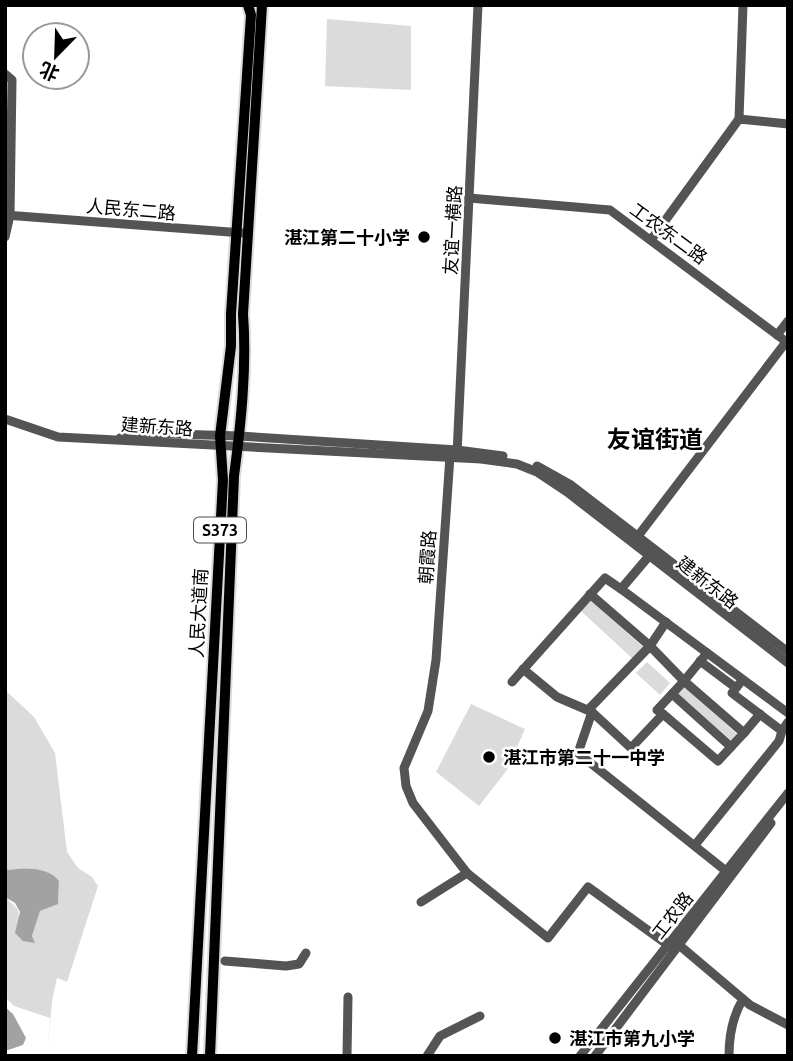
<svg xmlns="http://www.w3.org/2000/svg" width="793" height="1061" viewBox="0 0 793 1061" font-family="Ubuntu,'Noto Sans SC',sans-serif">
	<style>
		.green { fill: #dbdbdb }
		.water { fill: #a2a2a2 }
		.lines { fill: none; stroke-linecap: round; stroke-linejoin: round }
		.major-casing { stroke: #dbdbdb; stroke-width: 14 }
		.minor { stroke: #545454; stroke-width: 9 }
		.major { stroke: #000; stroke-width: 10 }
		.poi-dot { fill: #000; stroke: #fff; stroke-width: 2.5 }
		.labels { text-anchor: middle; dominant-baseline: central; stroke-width: 5; stroke-linejoin: round; paint-order: stroke }
		.shield { fill: #fff; stroke: #4c4c4c; stroke-width: 2 }
		.shield-label { font-size: 16px; font-weight: bold; fill: #000 }
		.street-label { font-size: 18px; fill: #000; stroke: #fff }
		.poi-label { font-size: 18px; font-weight: bold; fill: #000; stroke: #fff; text-anchor: start }
		.district-label { font-size: 24px; font-weight: bold; fill: #000; stroke: #fff }
	</style>
	<rect width="100%" height="100%" fill="#fff"/>
	<g class="green">
		<path d="M327,19L411,26V90L325,86Z"/>
		<path d="M591,600L643,647L633,659L581,611Z"/>
		<path d="M647,662L670,683L660,695L636,673Z"/>
		<path d="M683,685L739,736L731,745L675,694Z"/>
		<path d="M5,690L34,717L55,753L67,852L78,868L92,877L98,886L67,982L57,978L52,1001L47,1056L50,1018L14,1006L5,997V897C15,907 21,907 18,923L35,943L32,936L40,911L58,903L59,881C48,867 25,867 8,870L5,868Z"/>
		<path d="M471,704L525,729L507,770L479,806L436,772Z"/>
	</g>
	<g class="water">
		<path d="M5,868L8,870C25,867 49,867 59,881L58,904L40,911L32,936L35,943L23,941L15,933L20,912L15,903L5,897Z"/>
		<path d="M5,1007L13,1014L26,1038L23,1045L5,1051Z"/>
	</g>
	<g class="lines">
		<g class="major-casing">
			<g id="major">
				<path d="M192,1056L223,480L220,436L231,346V314L251,15L248,5"/>
				<path d="M210,1056L234,476C241,423 247,367 243,314L262,5"/>
			</g>
		</g>
		<g class="minor">
			<path d="M5,74L12,80L10,215L5,237"/>
			<path d="M739,119L743,5"/>
			<path d="M469,198L610,210L788,343"/>
			<path d="M5,215L243,233"/>
			<path d="M651,240L739,119L788,124"/>
			<path d="M777,335L788,321"/>
			<path d="M5,419L58,437L481,459L517,464L537,472L567,492L788,663"/>
			<path d="M120,438L141,433L239,436L457,450L503,456"/>
			<path d="M457,454L478,5"/>
			<path d="M450,456L436,660L428,711L404,768L406,786L413,803L467,873L548,938L588,887L675,950"/>
			<path d="M537,466L571,485L788,652"/>
			<path d="M638,536L786,342"/>
			<path d="M649,556L621,589L788,713"/>
			<path d="M590,594L650,646L684,681L707,653"/>
			<path d="M700,661L736,688L740,683"/>
			<path d="M523,669L557,697L592,712L578,753L726,871"/>
			<path d="M512,682L605,578L621,589"/>
			<path d="M736,688L732,693L782,731L788,722"/>
			<path d="M672,694L684,681L744,733L760,714"/>
			<path d="M588,710L650,646L666,622"/>
			<path d="M592,712L631,748L663,714L657,710L672,694L731,747L744,733"/>
			<path d="M663,714L718,761L731,747"/>
			<path d="M695,845L779,741L782,731"/>
			<path d="M421,902L467,873"/>
			<path d="M679,945L750,1005L788,1025"/>
			<path d="M225,961L286,966L299,964L306,953"/>
			<path d="M347,1056L348,997"/>
			<path d="M427,1056L440,1036L480,1016"/>
			<path d="M580,1056L788,793"/>
			<path d="M595,1056L771,823"/>
			<path d="M729,1056C729,1035 732,1017 743,999"/>
		</g>
		<use href="#major" class="major"/>
	</g>
	<g class="poi-dot">
		<circle cx="424" cy="237" r="7"/>
		<circle cx="489" cy="757" r="7"/>
		<circle cx="555" cy="1038" r="7"/>
	</g>
	<g class="labels">
		<rect class="shield" x="194" y="517.5" width="52" height="25" rx="5"/>
		<g class="shield-label">
			<text x="220" y="530">S373</text>
		</g>
		<g class="street-label">
			<text transform="translate(131 209) rotate(5)">人民东二路</text>
			<text transform="translate(452 230) rotate(-87)">友谊一横路</text>
			<text transform="translate(669 233) rotate(36)">工农东二路</text>
			<text transform="translate(157 426) rotate(4)">建新东路</text>
			<text transform="translate(427 557) rotate(-86)">朝霞路</text>
			<text transform="translate(708 582) rotate(38)">建新东路</text>
			<text transform="translate(198 613) rotate(-87)">人民大道南</text>
			<text transform="translate(672 915) rotate(-52)">工农路</text>
		</g>
		<g class="poi-label">
			<text x="410" y="237" text-anchor="end">湛江第二十小学</text>
			<text x="503" y="757">湛江市第二十一中学</text>
			<text x="569" y="1038">湛江市第九小学</text>
		</g>
		<g class="district-label">
			<text x="655" y="439">友谊街道</text>
		</g>
	</g>
	<rect width="793" height="1061" fill="none" stroke="#000000" stroke-width="14"/>
	<g transform="translate(56 56) rotate(203)"><circle r="33" fill="#ffffff" stroke="#999999" stroke-width="2"/>
	<path d="M0-5L12 26L0 18L-12 26Z" fill="#000000"/>
	<text y="-10" font-size="19" font-weight="bold" text-anchor="middle" fill="#000000">北</text>
	</g>
</svg>
